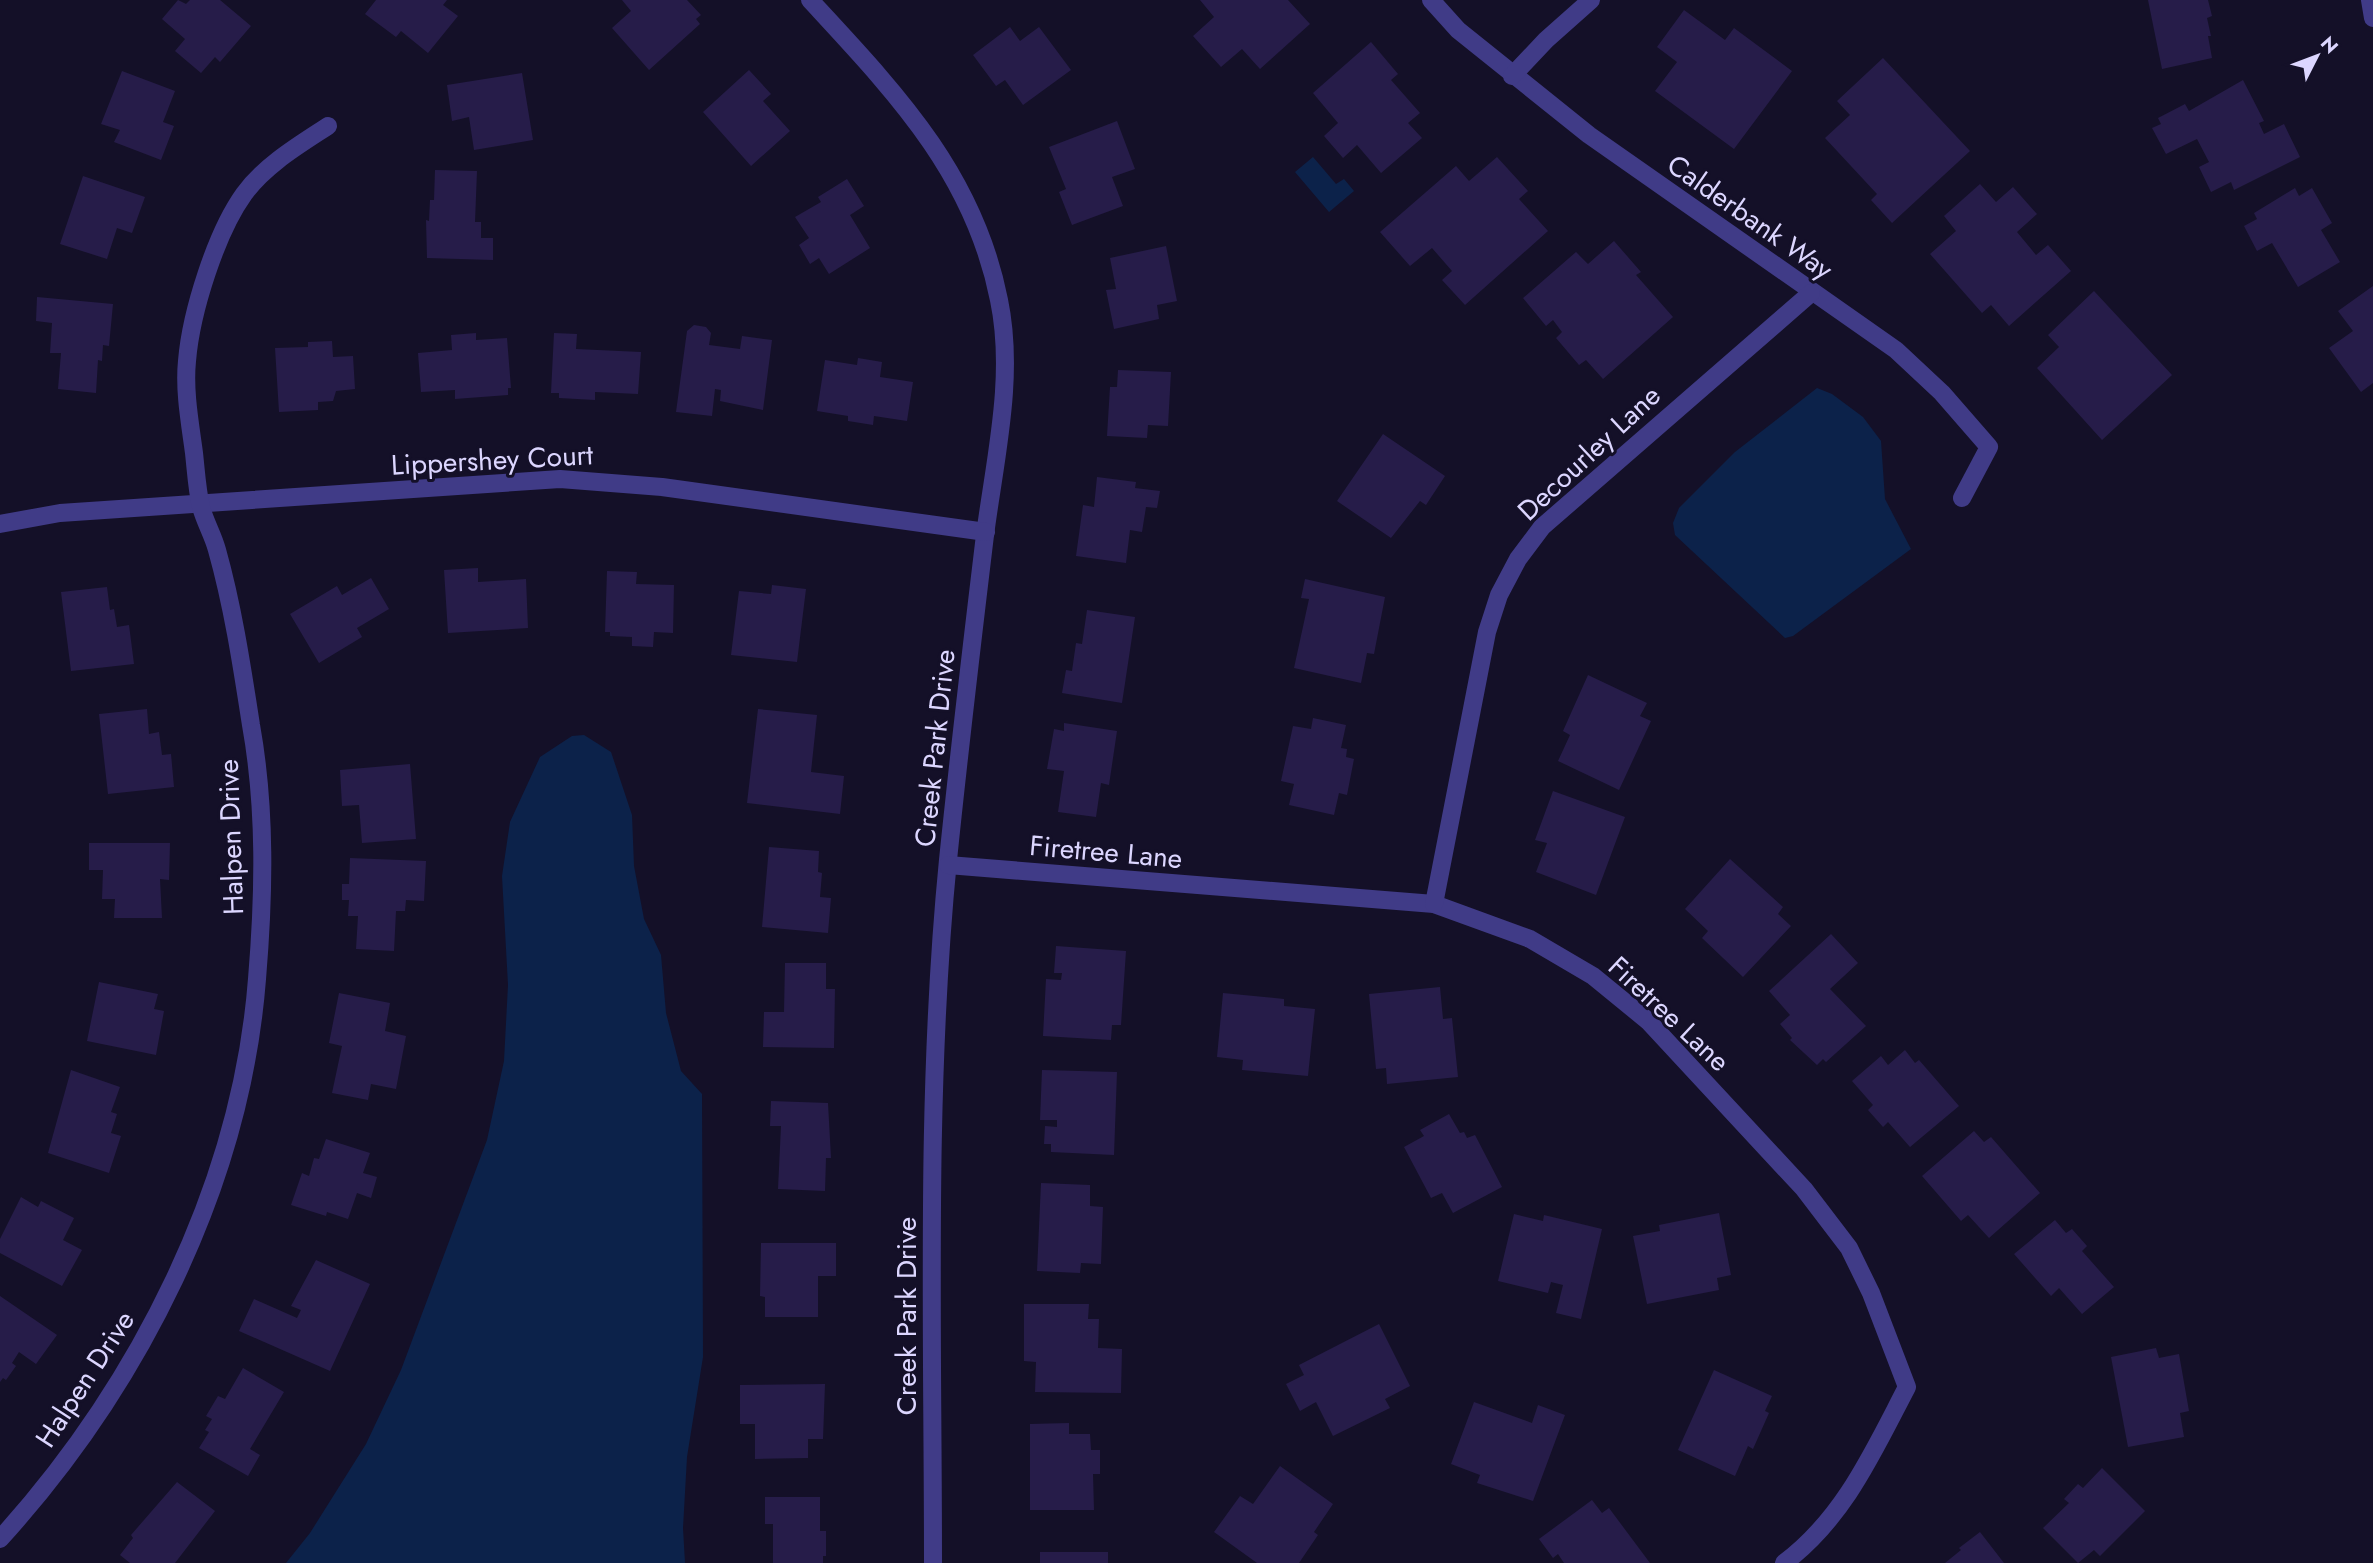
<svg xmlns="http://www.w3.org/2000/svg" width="2373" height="1563" viewBox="0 0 2373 1563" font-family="Jost,sans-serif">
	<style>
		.water { fill: #0c224a }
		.building { fill: #261c49 }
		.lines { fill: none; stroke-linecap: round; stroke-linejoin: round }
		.minor { stroke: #403b87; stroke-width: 18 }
		.labels { text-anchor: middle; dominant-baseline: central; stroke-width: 6; stroke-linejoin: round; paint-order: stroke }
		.street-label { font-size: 28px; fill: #dcd6ff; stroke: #141028 }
	</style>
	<rect width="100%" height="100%" fill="#141028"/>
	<g class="water">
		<path d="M1313,157L1336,184L1344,179L1354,191L1329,212L1295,172Z"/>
		<path d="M1817,388L1832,394L1863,417L1881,441L1885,499L1911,549L1793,636L1785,638L1675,535L1673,523L1679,508L1735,452Z"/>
		<path d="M584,735L611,752L632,815L634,866L644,919L661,955L666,1013L681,1071L702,1094L703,1357L687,1457L683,1528L685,1563H286L310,1533L366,1444L401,1370L487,1140L504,1061L508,985L502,876L510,822L540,757L572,736Z"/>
	</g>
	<g class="building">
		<path d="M178,0L186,4L190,0H220L251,26L220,62L215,57L201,73L175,51L185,39L162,19Z"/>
		<path d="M376,0H447L443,5L458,16L428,53L401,31L396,37L365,14Z"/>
		<path d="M622,0H687L701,15L696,19L700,24L649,70L612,28L631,11Z"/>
		<path d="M1200,0H1288L1310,24L1260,69L1242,49L1221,67L1193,36L1214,17Z"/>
		<path d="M2148,0H2208L2212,16L2207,18L2211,36H2208L2212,58L2162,69Z"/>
		<path d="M1684,10L1725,40L1734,28L1792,71L1734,149L1655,91L1677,62L1657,47Z"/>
		<path d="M1010,27L1020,41L1039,27L1071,70L1023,105L1005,80L996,86L973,55Z"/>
		<path d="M1371,42L1398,74L1391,80L1420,113L1408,123L1422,138L1381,173L1357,145L1343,158L1324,136L1338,123L1313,93Z"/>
		<path d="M1883,58L1970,151L1892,223L1871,200L1877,194L1825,138L1850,115L1837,101Z"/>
		<path d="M749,70L771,94L763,101L790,131L751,166L703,112Z"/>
		<path d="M122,71L175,91L163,122L174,126L161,160L114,142L120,130L101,124Z"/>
		<path d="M522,73L533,140L474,150L469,117L452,121L447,85Z"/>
		<path d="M2243,80L2264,121L2259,123L2264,134L2284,124L2300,157L2234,190L2231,182L2211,192L2199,167L2209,162L2197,139L2166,154L2152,128L2161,124L2158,118L2185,104L2189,111Z"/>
		<path d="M1117,121L1135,169L1112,177L1123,206L1072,225L1059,192L1066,189L1049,147Z"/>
		<path d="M1497,157L1528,191L1519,199L1548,231L1465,305L1442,280L1452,271L1432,248L1410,266L1380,232L1456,166L1469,181Z"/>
		<path d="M435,170L477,171L475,222H481V238H493V260L427,258L426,220L429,221L430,200H434Z"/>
		<path d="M83,176L145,197L132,233L117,228L107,259L60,244Z"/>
		<path d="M847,179L864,206L850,215L870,248L829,274L819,258L810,264L799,245L809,238L795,217L821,202L818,197Z"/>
		<path d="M1980,184L1996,202L2013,187L2037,214L2017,232L2036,255L2048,245L2071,271L2009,326L1991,305L1982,313L1930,254L1956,231L1944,216Z"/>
		<path d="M2295,188L2299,196L2312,188L2332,223L2321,230L2340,262L2298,287L2272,243L2257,251L2244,226L2257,219L2254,213Z"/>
		<path d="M1614,241L1641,272L1636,275L1673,317L1603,379L1586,360L1579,365L1556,338L1562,332L1553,320L1546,326L1523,298L1576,252L1588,264Z"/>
		<path d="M1166,246L1177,301L1157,305L1159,319L1114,329L1106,290L1116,289L1110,258Z"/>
		<path d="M2373,286V383L2361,392L2329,348L2353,331L2338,311Z"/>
		<path d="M2094,291L2172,375L2102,440L2037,368L2059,347L2048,335Z"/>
		<path d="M37,297L113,304L109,346L103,345L102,361L98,360L96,393L58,389L61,353H50L52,323L36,321Z"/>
		<path d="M694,325L706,327L711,333L709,345L740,349L742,336L772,340L763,410L720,401L721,390L715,389L712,416L676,412L687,331Z"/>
		<path d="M476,333V340L507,338L511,388H508V395L455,399V390L421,392L418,353L452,350L451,335Z"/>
		<path d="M554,333L577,334L576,349L641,352L638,394L595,392V400L559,398V393H551Z"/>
		<path d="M332,341L333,357L353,356L355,389L336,391L333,401L318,402V410L279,412L275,348L308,347V342Z"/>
		<path d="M858,358L882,362L880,377L913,382L907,421L874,416L873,425L848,421V416L817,411L825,360L857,365Z"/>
		<path d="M1118,370L1171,372L1168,426L1148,425L1147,438L1107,436L1110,387H1117Z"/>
		<path d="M1383,434L1445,476L1426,505L1420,501L1391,538L1337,501Z"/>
		<path d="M1097,477L1136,482L1135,488L1160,491L1157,508L1146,507L1142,532L1130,530L1126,563L1076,556L1083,505L1094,507Z"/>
		<path d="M478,568V582L526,579L528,628L448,633L444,570Z"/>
		<path d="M607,571L637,572L636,584L674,585L673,633L654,632L653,647L632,646V637L610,636V632H605Z"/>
		<path d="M371,578L389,609L357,628L362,637L319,663L290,614L337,586L342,595Z"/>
		<path d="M1305,579L1385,597L1374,654L1367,653L1361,683L1294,668L1309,599L1301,598Z"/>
		<path d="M772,585L806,589L797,662L731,655L739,591L771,594Z"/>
		<path d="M107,587L110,610L114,609L117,627L129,625L134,664L71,671L61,592Z"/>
		<path d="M1087,610L1135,617L1122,703L1062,693L1066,670L1072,671L1076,643L1082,644Z"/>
		<path d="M1588,675L1647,703L1640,716L1651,721L1619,790L1558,761L1570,735L1563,731Z"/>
		<path d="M147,709L149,734L159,732L162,755L171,754L174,787L108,794L99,714Z"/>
		<path d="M758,709L817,715L811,772L844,776L840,814L747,803Z"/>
		<path d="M1313,718L1346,725L1341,748L1347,749L1346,757L1354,759L1347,795L1339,793L1334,815L1289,805L1294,784L1281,781L1293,726L1311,729Z"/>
		<path d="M1064,723L1117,731L1109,785L1101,783L1096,817L1058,812L1064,771L1047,769L1054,729L1064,731Z"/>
		<path d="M410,764L416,839L362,843L359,805L342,806L340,770Z"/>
		<path d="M1553,791L1625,817L1596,895L1536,872L1547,843L1535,840Z"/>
		<path d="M89,843H170L169,880L160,879L162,918H114L115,899H102L103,870H89Z"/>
		<path d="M769,847L819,851L818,872L822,873L820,897L831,898L828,933L762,927Z"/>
		<path d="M350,858L426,861L424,901L406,900L405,911H396L394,951L356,949L358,916H348L349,900H342V884H349Z"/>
		<path d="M1730,859L1783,907L1778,914L1791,926L1743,977L1702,938L1708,931L1685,909Z"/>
		<path d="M1831,934L1858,963L1830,989L1866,1026L1826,1062L1823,1059L1817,1065L1790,1040L1792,1038L1780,1024L1790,1015L1769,991Z"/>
		<path d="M1056,946L1126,951L1121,1025H1112L1111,1040L1043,1036L1046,979L1061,980L1062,973H1054Z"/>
		<path d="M785,963H826V989H835L834,1048L763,1047L764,1012H784Z"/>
		<path d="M99,982L158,994L154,1009L164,1011L156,1055L87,1041Z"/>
		<path d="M1440,987L1443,1019L1452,1018L1458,1077L1387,1084L1386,1068L1376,1069L1369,994Z"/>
		<path d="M339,993L390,1003L385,1031L406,1036L396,1089L371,1084L368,1100L332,1093L342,1046L329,1043Z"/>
		<path d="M1223,993L1284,999V1006L1315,1009L1308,1076L1242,1070L1243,1060L1217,1057Z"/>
		<path d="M1905,1050L1915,1063L1919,1060L1959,1106L1910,1147L1888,1122L1883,1127L1868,1110L1873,1105L1852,1081L1881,1056L1888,1065Z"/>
		<path d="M71,1070L120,1087L111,1112L117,1114L111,1133L121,1136L109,1173L48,1153Z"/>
		<path d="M1042,1070L1117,1072L1114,1155L1051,1152V1144H1044L1045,1126L1057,1127V1120H1040Z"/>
		<path d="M771,1101L828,1103L831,1158H826L825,1191L778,1189L781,1126H770Z"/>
		<path d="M1449,1114L1460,1133L1464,1132L1467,1138L1475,1135L1502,1187L1453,1213L1442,1193L1431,1198L1404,1147L1424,1136L1420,1130Z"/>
		<path d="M1974,1131L1984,1142L1991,1137L2040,1193L1989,1238L1968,1215L1961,1221L1922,1176Z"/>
		<path d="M326,1139L370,1153L363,1173L377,1177L371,1198L357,1193L348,1219L327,1212L326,1216L291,1205L302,1173L309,1176L314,1158L319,1159Z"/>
		<path d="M1041,1183L1090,1185V1206L1103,1207L1101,1264L1081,1263L1080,1273L1037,1271Z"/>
		<path d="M21,1197L38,1207L41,1201L74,1218L63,1240L82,1250L62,1286L0,1253V1239Z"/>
		<path d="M1719,1213L1731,1275L1717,1278L1719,1290L1647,1304L1633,1236L1660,1231L1659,1225Z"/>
		<path d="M1514,1214L1543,1221L1544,1215L1602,1229L1581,1319L1556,1313L1563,1285L1551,1282L1548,1293L1498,1281Z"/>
		<path d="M2055,1220L2066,1233L2072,1229L2087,1246L2082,1251L2114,1287L2082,1314L2059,1288L2051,1296L2014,1254Z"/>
		<path d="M761,1243H836V1276H818V1317H765V1297L760,1296Z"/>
		<path d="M316,1260L370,1284L330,1371L239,1331L254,1299L297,1318L301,1310L291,1306Z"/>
		<path d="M0,1296L57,1335L36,1364L19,1352L12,1363L16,1366L6,1380L3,1378L0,1382Z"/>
		<path d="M1024,1304H1089L1088,1319H1099L1098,1348L1122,1349L1121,1393L1035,1392L1036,1362L1024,1361Z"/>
		<path d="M1379,1324L1410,1386L1385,1399L1390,1408L1333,1436L1316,1402L1300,1411L1286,1384L1304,1375L1299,1365Z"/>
		<path d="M2156,1348L2159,1358L2179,1354L2189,1411L2180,1413L2184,1437L2128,1447L2111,1357Z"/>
		<path d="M243,1368L284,1392L250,1449L260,1455L248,1476L199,1448L209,1432L205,1430L212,1419L206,1416L218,1396L225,1399Z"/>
		<path d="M1714,1370L1772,1396L1765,1411L1769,1413L1753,1449L1748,1446L1735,1476L1678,1450Z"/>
		<path d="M825,1384L823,1439H808V1458L755,1459V1424H740V1385Z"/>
		<path d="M1474,1402L1532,1423L1538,1405L1565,1415L1533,1501L1477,1483L1480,1475L1451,1464Z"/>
		<path d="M1069,1423V1434H1090L1091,1450H1100V1474H1093L1094,1510H1030V1424Z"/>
		<path d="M1280,1466L1333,1504L1314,1532L1318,1535L1299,1563H1257L1214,1532L1240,1496L1253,1504Z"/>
		<path d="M2102,1468L2145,1511L2100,1556L2094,1550L2078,1563L2043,1528L2069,1503L2064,1499L2078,1484L2083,1488Z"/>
		<path d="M177,1482L215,1511L175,1563H130L120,1555L133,1538L131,1535Z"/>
		<path d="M765,1497H820V1531H826V1556H823V1563H773V1524H765Z"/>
		<path d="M1592,1500L1602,1513L1609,1508L1650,1563H1564L1558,1554L1553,1558L1539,1539Z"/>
		<path d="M1980,1532L2004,1563H1945L1961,1550L1959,1548Z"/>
		<rect x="1040" y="1552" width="68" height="11"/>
	</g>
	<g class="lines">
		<g class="minor">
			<path d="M810,0C895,92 974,173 999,300C1015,377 995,458 985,535C972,643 959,752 948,860C925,1093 933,1329 933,1563"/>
			<path d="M1431,0L1458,30L1589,135L1896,350L1942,393L1989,447L1962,498"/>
			<path d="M2370,0L2373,18"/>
			<path d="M1512,76L1546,40L1591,0"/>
			<path d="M0,524L60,513L560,479L662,487L986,532"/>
			<path d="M948,865L1434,904L1530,939L1593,976L1648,1021L1804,1189L1849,1248L1871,1293L1907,1387C1873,1452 1844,1518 1784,1563"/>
			<path d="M1434,904L1487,632L1499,595L1518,559L1542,527L1811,293"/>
			<path d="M0,1539C138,1387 241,1186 257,979C264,895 266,809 251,725C242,667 233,607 217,550C213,535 205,522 201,507C197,490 196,471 194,453C190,423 184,391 187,361C191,312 216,233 244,194C265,165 299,145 328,126"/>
		</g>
	</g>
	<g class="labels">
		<g class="street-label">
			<text transform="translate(1750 217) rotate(35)">Calderbank Way</text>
			<text transform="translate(1589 453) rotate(-43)">Decourley Lane</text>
			<text transform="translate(492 460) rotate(-3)">Lippershey Court</text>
			<text transform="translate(935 748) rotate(-84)">Creek Park Drive</text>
			<text transform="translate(231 837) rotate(-92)">Halpen Drive</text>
			<text transform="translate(1106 852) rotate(5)">Firetree Lane</text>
			<text transform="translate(1669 1014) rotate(43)">Firetree Lane</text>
			<text transform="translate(906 1316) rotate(-90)">Creek Park Drive</text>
			<text transform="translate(85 1379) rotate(-57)">Halpen Drive</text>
		</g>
	</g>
	<g transform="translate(2317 56) rotate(48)" stroke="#141028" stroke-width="5" paint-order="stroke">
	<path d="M0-5L12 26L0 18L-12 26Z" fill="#dcd6ff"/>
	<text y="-10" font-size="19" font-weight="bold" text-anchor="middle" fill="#dcd6ff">N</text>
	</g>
</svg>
